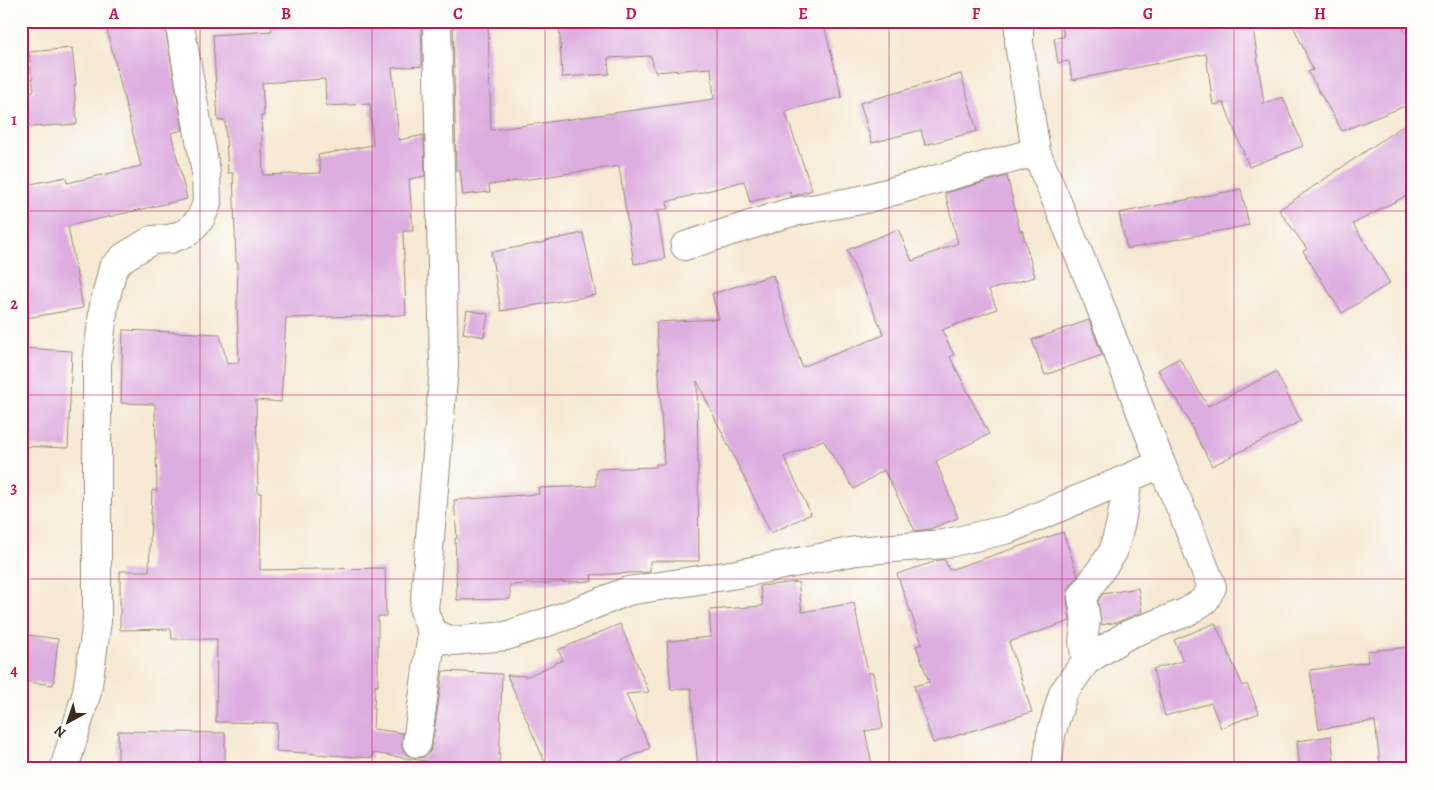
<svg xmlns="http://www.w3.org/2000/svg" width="1434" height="790" viewBox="0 0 1434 790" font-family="Alegreya,serif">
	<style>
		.building { fill: #ddade0; fill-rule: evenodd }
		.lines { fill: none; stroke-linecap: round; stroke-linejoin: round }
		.street-casing { stroke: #988a78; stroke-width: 30 }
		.street { stroke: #fff; stroke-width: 28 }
		.grid { fill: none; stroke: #c2185b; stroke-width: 1; stroke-opacity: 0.55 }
		.neatline { fill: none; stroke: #c2185b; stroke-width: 2 }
		.grid-label { font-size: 16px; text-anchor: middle; font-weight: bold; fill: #c2185b }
	</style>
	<rect width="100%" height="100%" fill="#fdfcf7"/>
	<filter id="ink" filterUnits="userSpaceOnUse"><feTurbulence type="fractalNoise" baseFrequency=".02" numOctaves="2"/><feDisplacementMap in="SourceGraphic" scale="10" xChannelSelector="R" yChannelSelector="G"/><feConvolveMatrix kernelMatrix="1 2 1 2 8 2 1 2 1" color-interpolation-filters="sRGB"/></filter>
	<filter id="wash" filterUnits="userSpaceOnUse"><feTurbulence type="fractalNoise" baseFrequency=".0096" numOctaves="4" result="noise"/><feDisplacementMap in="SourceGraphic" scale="20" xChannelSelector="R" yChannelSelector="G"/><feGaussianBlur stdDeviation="1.12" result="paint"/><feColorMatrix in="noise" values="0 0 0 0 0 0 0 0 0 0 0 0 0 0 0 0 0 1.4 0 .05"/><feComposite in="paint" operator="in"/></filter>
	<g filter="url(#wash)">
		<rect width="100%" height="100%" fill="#f5e9d3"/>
		<g id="blocks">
			<g class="building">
				<path d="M125,21H164L183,130L171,133L187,199L68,226L83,308L21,319V186L66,177L67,183L141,166L106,26Z"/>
				<path d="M271,21H311V23L421,21L422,66L392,68L399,140L424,135L425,176L409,179L413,231H403L406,315L286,318L281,402L256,400L258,493H261L260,570L385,568L386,616H378V686H375L373,729L403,733L402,748L407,755L415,758L423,757L430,752L432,745L443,671L502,674L499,769H439V763L372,753V758L276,751L277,723L216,722L217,639H172L171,629L120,630V571H149L152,490L157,491L155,404L121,403L123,330L220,334L227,364L239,362L237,304L238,262H236L233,173H228L225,120L218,121L213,35L272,31ZM325,79L326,106L370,104L373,145L318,155L321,173L263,175L261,116H264L262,83Z"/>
				<path d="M453,21H488L491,130L714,99L711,68L655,72L651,56L608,58L609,74L562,77L559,21H823L842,97L785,111L812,190L791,197L790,192L750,202L744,181L667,202L668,209L657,210L665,259L634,264L619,166L489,185L490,192L463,195L460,170H456Z"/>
				<path d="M1081,21H1252L1264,104L1283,97L1303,146L1249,167L1224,103L1213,105L1206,54L1072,80L1069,61L1058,63L1054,38L1064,37L1062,25Z"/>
				<path d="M1291,21H1398L1413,43V103L1342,131L1308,72L1313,70Z"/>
				<path d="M72,48L76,85H74L77,124L30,127L27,92L34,91L29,52Z"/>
				<path d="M961,74L977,131L925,145L921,130L872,143L860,103Z"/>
				<path d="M1413,119V192L1353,224L1390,283L1342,313L1303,251L1307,249L1279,210Z"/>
				<path d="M1007,176L1020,231L1022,230L1035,277L989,290L997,309L942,330L954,355L950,357L989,434L936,461L958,518L930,529L915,531L884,470L854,489L823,440L784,457L811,514L771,533L697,381L699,561H650V572L591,575L592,581L510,585V599L457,600L455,538H457L454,500L539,494L538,488L596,486V469L656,467V464H664L656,322L719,319L712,294L773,275L802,367L884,335L847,250L898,229L912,261L958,243L945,193Z"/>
				<path d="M1241,189L1249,225L1127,249L1119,213Z"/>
				<path d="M583,233L596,295L501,311L491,252L546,242V241Z"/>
				<path d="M467,310L488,314L484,337L463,333Z"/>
				<path d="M1089,320L1102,355L1045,375L1032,340Z"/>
				<path d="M21,348L72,351L68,448L21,446Z"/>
				<path d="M1179,358L1208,406L1276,372L1301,421L1212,466L1176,397L1174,398L1158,370Z"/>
				<path d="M1063,532L1078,576L1069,588L1067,599L1070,621L1009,642L1032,712L933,743L914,686L929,682L916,646L922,644L897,574L940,560H945L949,570Z"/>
				<path d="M798,582L802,612L854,603L868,673H873L883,728L865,731L873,769H698L691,688L671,690L667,641L711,637L709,610L763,606L760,586Z"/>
				<path d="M1138,588L1142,612L1118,622L1101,625L1098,601L1103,594Z"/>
				<path d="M1215,623L1243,686L1247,684L1259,713L1221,728L1211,703L1165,716L1153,669L1183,661L1174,640Z"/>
				<path d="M620,624L649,692L626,694L650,748L602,769H548L507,675L528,676L563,660L558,650Z"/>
				<path d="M21,634L58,639L53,685L21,681Z"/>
				<path d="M1411,647L1413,762L1380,765L1375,721L1319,729L1310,670L1368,662L1367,651Z"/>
				<path d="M118,731L225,733V769H118Z"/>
				<path d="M1331,736L1335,769H1300L1297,741Z"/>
			</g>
		</g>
	</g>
	<g filter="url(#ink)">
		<use href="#blocks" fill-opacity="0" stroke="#988a78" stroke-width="1"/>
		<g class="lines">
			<g class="street-casing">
				<g id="street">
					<path d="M437,21L444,367L424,611L432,633L452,641L506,636L568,615L628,591L737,574L856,551L944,544L1009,529L1161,464"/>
					<path d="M1019,21V43L1036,152L1097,298L1161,464L1182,511L1212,587L1205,600L1187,612L1127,635L1086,661L1063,693L1051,735L1047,769"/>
					<path d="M685,246L788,213L861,200L1036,152"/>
					<path d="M1086,661L1083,641L1086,620L1082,597L1113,552L1121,522L1128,479"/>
					<path d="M417,743L432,633"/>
					<path d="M64,769L87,692L97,621V364L104,305L113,268L124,257L152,240L170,239L188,232L200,219L207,204L206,173L179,21"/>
				</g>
			</g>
			<use href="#street" class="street"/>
		</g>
	</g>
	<path class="grid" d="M200,21V769M372,21V769M545,21V769M717,21V769M889,21V769M1062,21V769M1234,21V769M21,211H1413M21,395H1413M21,579H1413"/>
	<rect width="1434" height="790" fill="none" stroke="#fdfcf7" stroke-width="55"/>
	<g transform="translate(68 722) rotate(220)" stroke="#fdfcf7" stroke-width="4" paint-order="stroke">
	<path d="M0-4L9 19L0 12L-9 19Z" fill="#3b2a1e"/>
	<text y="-8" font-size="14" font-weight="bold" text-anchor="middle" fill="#3b2a1e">N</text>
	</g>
	<rect x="28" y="28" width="1378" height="734" class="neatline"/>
	<g class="grid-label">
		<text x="114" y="19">A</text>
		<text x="286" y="19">B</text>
		<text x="458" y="19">C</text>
		<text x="631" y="19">D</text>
		<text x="803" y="19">E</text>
		<text x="976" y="19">F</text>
		<text x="1148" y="19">G</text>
		<text x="1320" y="19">H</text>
		<text x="14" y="125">1</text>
		<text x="14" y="309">2</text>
		<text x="14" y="493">3</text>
		<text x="14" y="676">4</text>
	</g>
</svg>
